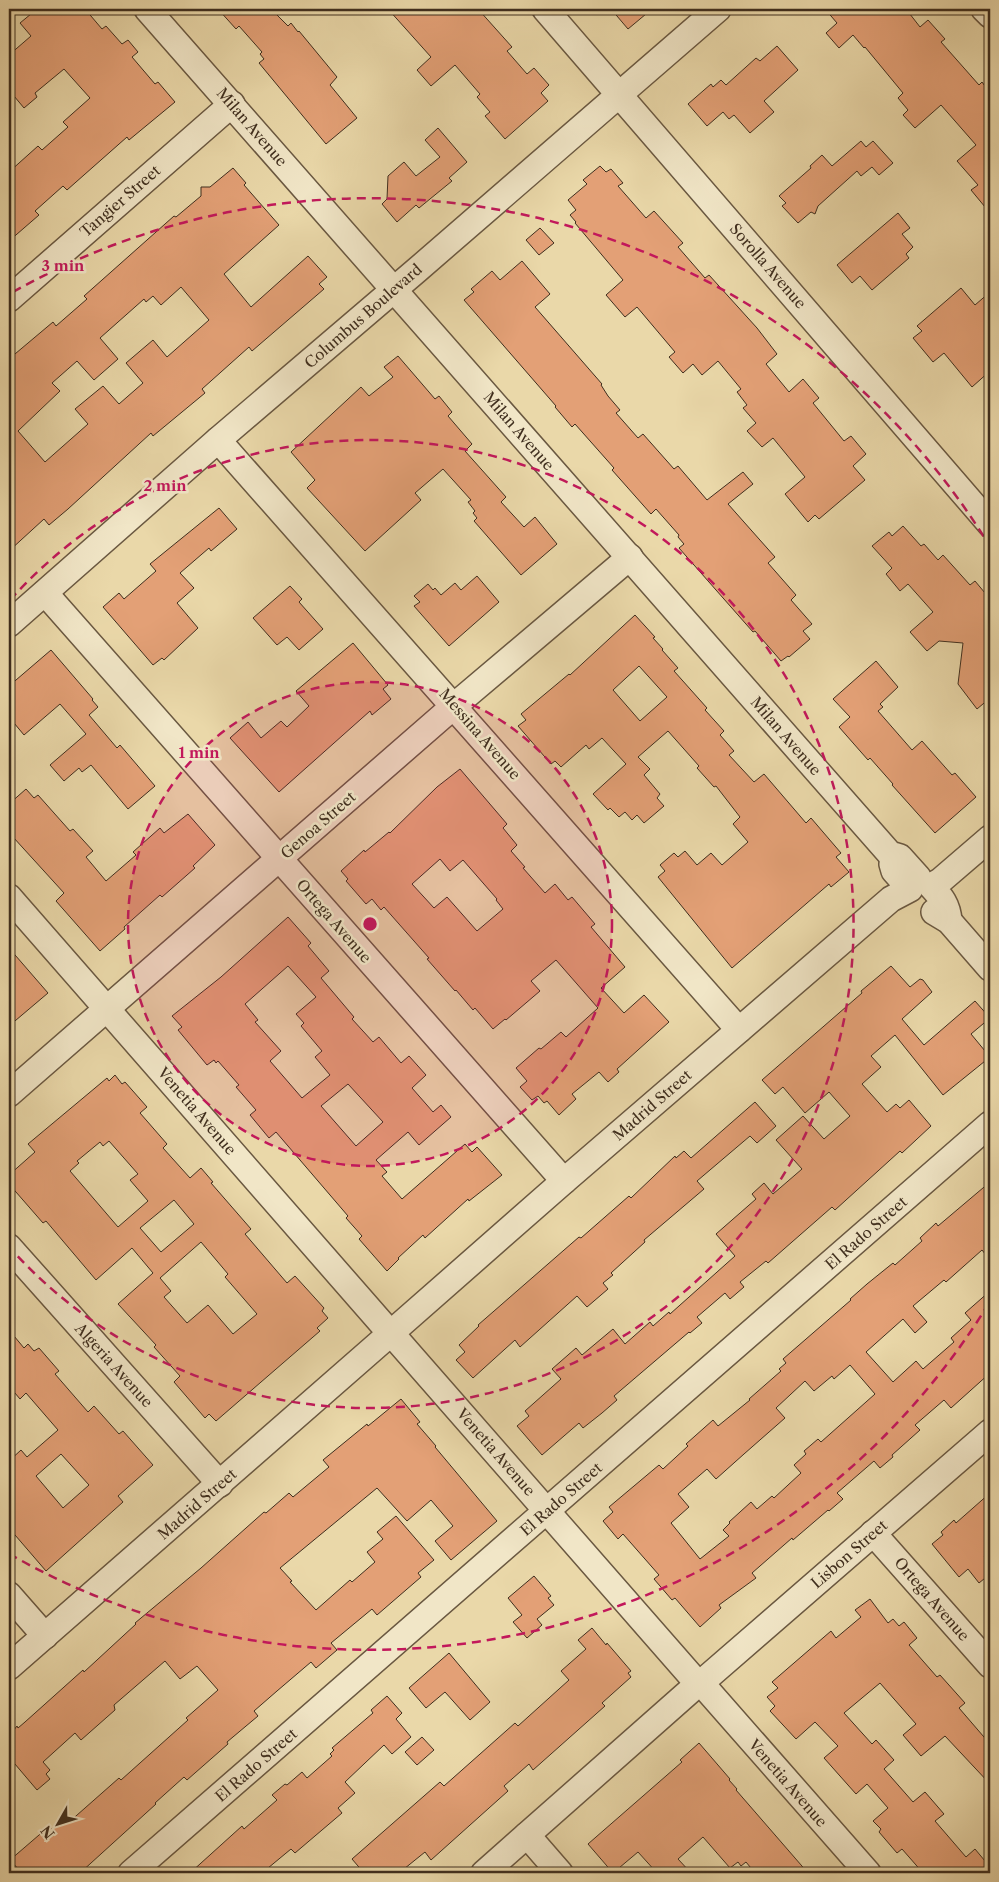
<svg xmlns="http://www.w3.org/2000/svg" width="999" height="1882" viewBox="0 0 999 1882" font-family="'Libre Caslon Text',serif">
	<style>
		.building { fill: #e3a076; stroke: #3f2e1e; fill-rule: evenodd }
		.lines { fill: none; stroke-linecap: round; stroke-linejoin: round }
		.minor-casing { stroke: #6a5841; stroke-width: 28 }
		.minor { stroke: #f1e6c7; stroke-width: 25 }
		.ring { fill: none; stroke: #c2185b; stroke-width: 2.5; stroke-dasharray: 9 6 }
		.labels { text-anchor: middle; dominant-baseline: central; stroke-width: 5; stroke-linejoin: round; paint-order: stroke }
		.street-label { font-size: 15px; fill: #3f2e1e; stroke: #f1e6c7 }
		.centre { fill: #c2185b; stroke: #f1e6c7; stroke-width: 2.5 }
		.ring-label { font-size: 15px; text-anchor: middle; font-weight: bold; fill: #c2185b; stroke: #f1e6c7; stroke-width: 5; stroke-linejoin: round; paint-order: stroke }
	</style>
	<rect width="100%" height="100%" fill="#ead8a9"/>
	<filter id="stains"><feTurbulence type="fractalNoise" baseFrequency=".004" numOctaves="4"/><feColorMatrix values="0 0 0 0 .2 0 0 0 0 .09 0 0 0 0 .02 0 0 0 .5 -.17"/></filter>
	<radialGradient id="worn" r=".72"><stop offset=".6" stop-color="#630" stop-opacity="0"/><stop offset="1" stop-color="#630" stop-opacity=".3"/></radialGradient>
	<g class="building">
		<path d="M37,9H85L102,29L106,26L122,44L128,40L138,52L132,57L155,84L158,82L175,102L129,140L127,137L67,190L63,186L35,211L39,215L9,241V172L38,146L42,150L68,127L63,122L90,98L64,69L35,93L37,97L24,108L9,90V55L31,36L20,23Z"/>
		<path d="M218,9H271L288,26L291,23L298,32L299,31L337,77L330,85L357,118L326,144L259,63L264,59L260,54L262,52L239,26L236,29Z"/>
		<path d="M388,9H478L512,47L507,51L527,74L534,68L549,85L541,93L548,101L505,139L485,116L490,112L477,97L480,94L455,65L431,86L417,70L431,57Z"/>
		<path d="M611,9H652L628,29Z"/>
		<path d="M825,9H906L920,27L928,20L945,39L941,42L979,85L982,82L990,93V213L971,190L978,185L957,161L976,145L941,105L915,128L903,115L908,110L898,98L903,93L865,47L864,48L853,35L839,48L826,33L837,23Z"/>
		<path d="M777,46L798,70L764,101L774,112L750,133L734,115L729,119L723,112L707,126L688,104L711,84L713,87L721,80L726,85L756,58L760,61Z"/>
		<path d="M438,128L467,162L449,178L452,181L419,208L416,205L397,222L382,204L387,199L388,176L404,162L416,176L440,157L425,140Z"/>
		<path d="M861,141L866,147L873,141L893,163L879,175L872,167L861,176L857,171L818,206L815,214L811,212L798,223L782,206L786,203L779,196L811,168L810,166L822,155L832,166Z"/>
		<path d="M600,166L606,172L611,169L623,183L618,186L646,218L654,211L683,243L678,247L705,278L709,275L757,328L777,354L766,364L789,392L803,379L819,398L813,403L844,441L851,436L866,454L853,466L865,480L819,519L815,515L808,522L785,494L805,477L773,438L762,447L747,431L756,423L743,408L747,405L737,392L741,389L718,361L702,375L693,364L683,373L669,357L675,352L637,307L625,317L606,295L623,280L575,223L576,222L570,215L576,210L568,200L587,184L583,180Z"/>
		<path d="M233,168L246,183L244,185L279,225L224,274L251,307L308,256L327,277L319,284L324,289L252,351L249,347L202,389L205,393L153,436L151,433L68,509L49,525L44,519L9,551V359L53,322L56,326L87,299L84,296L174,216L176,217L201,196V187H210ZM181,287L209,320L167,357L153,340L126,363L143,383L119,404L103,386L75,409L88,424L45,462L18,431L60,391L52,383L77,361L94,380L118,359L100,338L144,299L146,302L153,296L161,305Z"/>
		<path d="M898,213L910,228L902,234L913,247L906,254L909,258L872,290L860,276L852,283L837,265Z"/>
		<path d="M540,228L554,243L539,255L526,240Z"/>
		<path d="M522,261L550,294L535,307L602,384L601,385L608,396L620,410L616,413L638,438L643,434L674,469L678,466L707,500L743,472L753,484L728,504L775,557L768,563L796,595L791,600L812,624L803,631L810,639L789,657L788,656L781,661L755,631L753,632L679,548L684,544L678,537L679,535L656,509L651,514L612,470L614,468L575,424L572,427L555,407L556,406L464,300L474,292L471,289L492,271L500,280Z"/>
		<path d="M961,288L975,305L990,292V371L972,387L944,353L933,362L913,338L922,331L917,326Z"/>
		<path d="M398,356L435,399L439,396L452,412L448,416L472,444L465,451L506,497L501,502L524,527L535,517L557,544L521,575L474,521L477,518L473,513L475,511L468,502L471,500L443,469L415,493L421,500L365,551L307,488L315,480L291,452L361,387L369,396L393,377L384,367Z"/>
		<path d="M219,508L237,529L211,551L209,548L180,573L194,588L177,603L198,628L164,660L162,658L153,665L103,607L119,593L124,599L156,571L150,564Z"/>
		<path d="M903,526L921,546L924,544L938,560L943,555L970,585L975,581L990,599V698L977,709L958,684L963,643L939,641L927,651L910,632L933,612L908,584L900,591L886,574L892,568L872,546L889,532L892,536Z"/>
		<path d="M477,576L499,602L449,646L414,606L420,602L414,596L428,584L433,590L435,588L441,595L455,583L461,590Z"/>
		<path d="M290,586L302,599L299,602L323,629L299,650L287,637L277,645L253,618Z"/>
		<path d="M635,615L655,637L653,638L663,649L662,650L678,668L674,671L707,708L705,710L724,731L720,735L734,751L729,755L754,782L764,774L806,823L811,818L841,853L836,857L849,872L831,887L829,884L732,968L658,877L665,871L660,865L674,853L678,857L685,851L697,865L711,853L722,865L748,842L733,824L740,817L716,786L714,787L697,768L699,766L668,731L638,757L650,769L644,775L660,794L657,798L664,806L644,823L637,815L632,820L625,812L619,817L610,808L608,810L593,794L626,764L602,738L589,749L586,745L561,767L555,761L551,764L518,726L526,720L521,714L569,674L570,675ZM639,666L667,697L640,721L613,690Z"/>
		<path d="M353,643L388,685L383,689L391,699L372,715L370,711L279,792L230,738L248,722L261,738L281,721L287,727L309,706L296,691Z"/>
		<path d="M51,650L93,699L92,700L98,707L89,715L117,748L120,745L155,786L128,809L91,765L82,772L79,768L64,781L50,765L86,734L60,704L24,735L9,717V686Z"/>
		<path d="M876,661L898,687L880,704L883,707L878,711L912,750L922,741L952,775L955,773L976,797L935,833L892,785L893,784L870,758L868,760L839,727L850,717L833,699Z"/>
		<path d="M460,769L507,824L503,828L517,845L511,851L525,867L523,868L545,893L555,884L568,900L572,897L595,924L591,927L625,967L601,988L624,1013L644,995L669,1022L617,1069L619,1072L608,1082L599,1072L572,1094L576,1099L559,1115L547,1101L544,1103L538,1096L532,1100L520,1087L527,1081L516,1068L539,1048L541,1049L561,1032L566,1037L598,1008L556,960L531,981L540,991L506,1020L505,1019L493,1029L475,1008L473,1010L456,990L455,991L427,959L429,958L384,907L381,910L372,899L366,904L346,881L348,879L341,871L364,850L365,852L389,832L390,833L437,787ZM440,859L450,871L463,860L497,899L496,900L503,909L477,931L447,897L434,908L412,884Z"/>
		<path d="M26,789L34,798L38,795L70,831L73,829L93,851L86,857L106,881L136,855L133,852L160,828L164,833L188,814L215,845L193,866L195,868L162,897L160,895L124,927L125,929L100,951L56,901L64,893L13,837L14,835L9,829V804Z"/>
		<path d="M288,917L311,943L308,946L329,971L321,978L354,1017L352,1019L373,1042L379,1037L401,1063L409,1056L426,1075L412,1088L433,1112L441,1105L451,1117L419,1145L408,1132L376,1160L387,1172L382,1176L402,1199L465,1144L472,1152L477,1147L502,1175L469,1201L468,1199L425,1238L423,1235L398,1258L399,1259L387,1271L359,1239L362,1236L346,1218L348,1216L276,1132L269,1138L250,1115L256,1110L236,1087L239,1085L218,1061L216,1063L214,1060L207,1065L178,1030L182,1027L172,1016L221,977ZM288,966L316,997L296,1014L304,1023L301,1026L322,1051L315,1057L330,1075L302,1098L270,1061L281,1051L255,1022L258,1020L245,1004ZM348,1084L383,1122L356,1146L321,1106Z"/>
		<path d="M9,948L48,993L9,1026Z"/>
		<path d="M891,966L910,987L920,979L923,980L932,992L902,1019L924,1045L975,1001L990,1018L971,1034L990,1057L943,1095L895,1035L871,1056L881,1067L862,1084L887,1112L896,1104L900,1108L909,1100L931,1126L902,1153L900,1151L835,1210L832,1207L768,1263L766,1261L740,1282L744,1287L730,1299L725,1293L697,1317L702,1323L690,1333L689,1332L614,1396L617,1400L602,1413L583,1428L579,1423L542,1455L517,1426L529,1416L525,1411L561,1379L552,1369L576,1348L582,1355L613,1329L625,1344L650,1322L653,1326L669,1312L670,1314L735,1256L716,1234L756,1199L752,1194L764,1183L773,1194L802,1169L776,1140L803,1116L824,1139L850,1116L829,1092L805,1113L783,1087L775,1094L762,1080L862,993L861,991Z"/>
		<path d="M115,1075L122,1084L125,1082L147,1107L140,1113L167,1144L163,1148L190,1178L201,1168L213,1182L211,1183L251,1229L245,1234L287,1283L295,1276L324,1308L322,1311L328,1318L317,1328L320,1331L216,1421L209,1414L205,1418L174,1382L180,1376L154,1347L156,1345L118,1304L153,1273L132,1248L96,1280L46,1221L43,1223L9,1184V1175L35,1152L28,1144L107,1078L109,1081ZM109,1141L138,1174L130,1180L148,1201L118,1227L70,1171L79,1163L77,1161L100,1142L103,1146ZM174,1200L194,1224L161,1252L140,1228ZM201,1242L228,1274L225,1277L257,1314L233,1334L208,1305L187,1323L164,1297L171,1291L160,1278Z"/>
		<path d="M755,1102L776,1126L757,1143L750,1136L697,1181L704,1189L644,1240L645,1242L611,1273L613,1275L603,1283L608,1289L587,1307L577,1296L520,1347L515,1340L473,1378L456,1360L465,1352L459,1345L479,1326L478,1325L579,1237L581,1238L629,1196L631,1198L675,1156L676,1158L684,1151L691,1158Z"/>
		<path d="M990,1182V1260L982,1250L946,1282L944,1280L913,1306L927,1322L915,1333L903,1319L866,1352L893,1382L916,1361L923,1369L954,1342L951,1338L971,1320L965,1313L990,1291V1373L951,1408L944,1400L915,1425L920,1430L892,1455L893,1457L880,1468L874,1461L837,1493L843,1499L829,1511L828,1510L793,1540L792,1538L752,1573L756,1578L719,1605L721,1608L700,1627L675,1598L672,1600L654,1579L659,1575L623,1534L618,1539L603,1521L613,1512L609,1507L659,1465L663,1469L688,1446L686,1444L713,1420L718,1426L750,1400L749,1399L781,1371L779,1369L786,1363L783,1359L851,1300L850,1299L867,1284L893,1263L895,1265L922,1241L920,1238L936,1223L938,1226ZM850,1365L875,1394L821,1442L818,1439L804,1451L806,1454L794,1465L801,1473L774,1498L772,1496L757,1509L751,1502L729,1522L730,1523L723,1530L729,1536L700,1559L671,1523L689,1507L678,1494L707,1469L716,1479L744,1454L785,1418L776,1408L805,1381L814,1391L832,1376L834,1379Z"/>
		<path d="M9,1330L24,1348L28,1344L34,1351L39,1348L59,1371L55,1374L88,1412L94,1406L119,1434L123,1431L153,1465L118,1496L123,1502L46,1571L9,1528V1461L21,1450L27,1457L58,1430L26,1393L20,1399L9,1386ZM61,1454L89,1485L63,1508L36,1476Z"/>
		<path d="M401,1399L420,1422L417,1424L436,1446L435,1447L497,1521L451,1560L435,1541L453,1526L431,1500L407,1521L377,1488L280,1568L292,1581L290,1582L316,1610L350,1580L352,1582L375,1562L367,1552L383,1539L377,1532L396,1516L434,1560L418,1573L421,1577L377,1615L372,1609L331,1643L337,1650L316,1668L311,1662L277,1691L254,1711L258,1716L227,1742L228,1744L187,1780L184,1777L155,1803L156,1804L80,1873H22L10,1860L46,1829L48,1832L63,1818L68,1823L119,1778L121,1780L188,1720L186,1718L218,1690L197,1666L180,1679L165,1661L114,1705L115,1710L81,1740L75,1733L43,1762L50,1770L46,1774L50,1779L37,1790L9,1757V1736L17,1726L18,1728L25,1722L83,1670L84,1672L136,1624L135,1623L201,1568L264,1512L266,1513L289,1493L293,1497L329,1467L323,1460L367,1424L368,1426Z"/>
		<path d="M990,1493V1550L984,1556L990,1563V1574L979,1583L968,1569L959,1577L932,1544L943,1535L941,1532L954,1520L956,1523Z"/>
		<path d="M534,1576L551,1596L548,1598L554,1605L537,1619L542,1625L527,1638L513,1622L522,1615L508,1598Z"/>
		<path d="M870,1599L888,1623L893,1619L899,1626L904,1622L917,1638L909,1645L937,1677L940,1675L965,1703L959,1708L990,1744V1784L945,1736L921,1756L903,1735L916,1724L880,1683L844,1713L872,1744L876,1740L894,1760L884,1769L913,1802L925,1792L944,1814L935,1821L966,1857L975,1849L990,1867V1873H923L902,1849L897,1853L879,1832L881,1829L873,1821L888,1808L867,1784L856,1794L824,1758L838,1746L815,1722L796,1739L770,1711L775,1706L767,1697L778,1688L772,1682L831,1631L836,1638L861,1617L855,1610Z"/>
		<path d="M592,1628L606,1645L607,1643L631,1671L628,1673L631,1677L602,1703L605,1706L533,1770L529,1764L504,1786L508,1791L431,1860L425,1852L399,1873H364L352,1859L440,1782L444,1786L515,1723L518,1726L569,1680L561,1671L586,1649L578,1640Z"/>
		<path d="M449,1653L490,1702L470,1720L445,1692L426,1708L409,1688Z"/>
		<path d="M387,1696L402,1713L396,1719L411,1737L392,1754L384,1745L345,1782L355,1793L338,1808L342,1813L295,1853L291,1849L262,1873H190L242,1826L244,1829L277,1800L272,1795L285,1784L287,1785L302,1772L307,1778L332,1756L330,1754L334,1750L332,1748L373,1713L371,1710Z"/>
		<path d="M422,1737L434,1750L417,1765L405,1752Z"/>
		<path d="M699,1743L730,1779L729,1780L737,1789L736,1790L808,1873H755L746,1862L741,1866L738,1862L730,1868L703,1837L678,1859L691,1873H657L638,1852L613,1873L588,1844L682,1762L680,1760Z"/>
	</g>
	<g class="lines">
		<g class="minor-casing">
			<g id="minor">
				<path d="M147,9L890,854L900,857L918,877"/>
				<path d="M545,9L990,524"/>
				<path d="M984,9L990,15"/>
				<path d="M9,299L232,104"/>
				<path d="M218,440L739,1030"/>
				<path d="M45,593L564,1181"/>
				<path d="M9,624L218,440L417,270L718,9"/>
				<path d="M9,897L384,1326"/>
				<path d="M934,912L949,921L990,968"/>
				<path d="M949,921C948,905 941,897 931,886L940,881L990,838"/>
				<path d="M9,1094L454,706L630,557"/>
				<path d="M9,1247L220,1484"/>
				<path d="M399,1326L564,1181L891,899L910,889L894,871L892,864"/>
				<path d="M398,1341L692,1677"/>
				<path d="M873,1533L990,1665"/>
				<path d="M9,1595L45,1636"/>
				<path d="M9,1667L383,1340"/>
				<path d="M709,1676L990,1432"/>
				<path d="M709,1692L868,1873"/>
				<path d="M527,1835L560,1873"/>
				<path d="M131,1873L990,1124"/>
				<path d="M484,1873L691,1690"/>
			</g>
		</g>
		<use href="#minor" class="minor"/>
	</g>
	<circle cx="370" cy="924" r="242" fill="#c2185b" fill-opacity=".12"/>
	<g class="ring">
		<circle cx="370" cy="924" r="242"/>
		<path d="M10 600A484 484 0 1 1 10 1248"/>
		<path d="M989 1303A726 726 0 0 1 13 1556M13 292A726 726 0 0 1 989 545"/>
	</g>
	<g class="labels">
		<g class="street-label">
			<text transform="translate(252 127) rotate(49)">Milan Avenue</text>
			<text transform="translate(120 201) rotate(-41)">Tangier Street</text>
			<text transform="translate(768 266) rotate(49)">Sorolla Avenue</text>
			<text transform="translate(363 316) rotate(-41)">Columbus Boulevard</text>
			<text transform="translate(519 431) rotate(49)">Milan Avenue</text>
			<text transform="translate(480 734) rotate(49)">Messina Avenue</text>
			<text transform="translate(786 736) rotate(49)">Milan Avenue</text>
			<text transform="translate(318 825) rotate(-41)">Genoa Street</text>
			<text transform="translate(334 921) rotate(49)">Ortega Avenue</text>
			<text transform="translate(652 1105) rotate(-41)">Madrid Street</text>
			<text transform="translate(197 1111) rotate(49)">Venetia Avenue</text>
			<text transform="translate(866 1233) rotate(-41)">El Rado Street</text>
			<text transform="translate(114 1365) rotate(48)">Algeria Avenue</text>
			<text transform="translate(496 1452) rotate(49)">Venetia Avenue</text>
			<text transform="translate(561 1499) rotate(-41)">El Rado Street</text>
			<text transform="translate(197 1504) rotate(-41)">Madrid Street</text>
			<text transform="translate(849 1554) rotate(-41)">Lisbon Street</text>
			<text transform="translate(932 1599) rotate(49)">Ortega Avenue</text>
			<text transform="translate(256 1765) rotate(-41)">El Rado Street</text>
			<text transform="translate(788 1783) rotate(49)">Venetia Avenue</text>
		</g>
	</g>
	<circle cx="370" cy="924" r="8" class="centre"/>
	<g class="ring-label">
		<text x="63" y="271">3 min</text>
		<text x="165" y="491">2 min</text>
		<text x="199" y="758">1 min</text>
	</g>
	<rect width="999" height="1882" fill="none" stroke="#ead8a9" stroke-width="30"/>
	<rect x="10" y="10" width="979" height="1862" fill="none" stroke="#3f2e1e" stroke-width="2.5"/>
	<rect x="15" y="15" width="969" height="1852" fill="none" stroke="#3f2e1e"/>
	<g transform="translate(58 1824) rotate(231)" stroke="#f1e6c7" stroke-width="4" paint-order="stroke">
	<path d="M0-4L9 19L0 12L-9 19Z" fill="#3f2e1e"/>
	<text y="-8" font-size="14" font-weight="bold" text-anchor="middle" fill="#3f2e1e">N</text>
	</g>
	<rect width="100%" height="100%" filter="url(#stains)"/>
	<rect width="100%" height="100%" fill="url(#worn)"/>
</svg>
